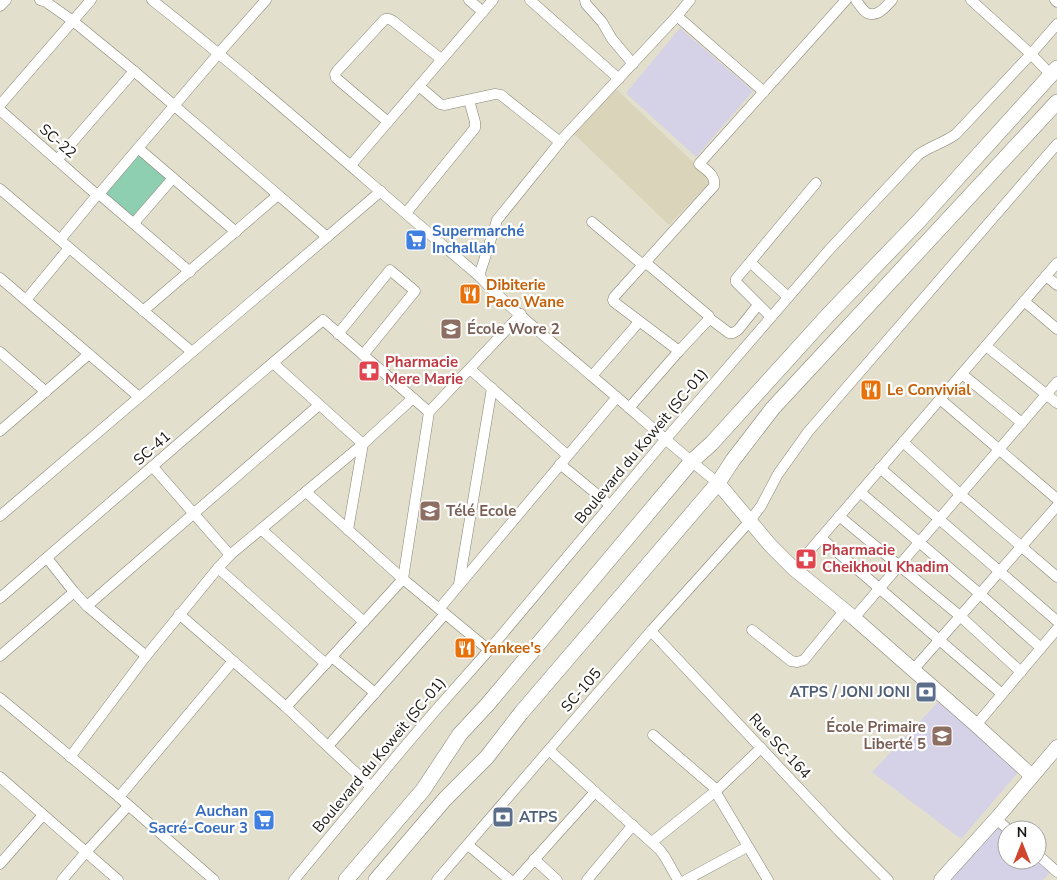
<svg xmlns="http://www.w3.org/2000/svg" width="1057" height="880" viewBox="0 0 1057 880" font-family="'Nunito Sans',sans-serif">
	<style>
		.built { fill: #dad4bb }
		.education { fill: #d5d1e7 }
		.green { fill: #8fcfb1 }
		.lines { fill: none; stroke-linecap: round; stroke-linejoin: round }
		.street-casing { stroke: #878373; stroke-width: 11 }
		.secondary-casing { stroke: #878373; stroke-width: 15 }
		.primary-casing { stroke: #878373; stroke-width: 16 }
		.street { stroke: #fff; stroke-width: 10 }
		.secondary { stroke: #fff; stroke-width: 14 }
		.primary { stroke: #fff; stroke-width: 15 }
		.labels { text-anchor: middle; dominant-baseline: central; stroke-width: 4.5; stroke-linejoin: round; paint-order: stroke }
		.street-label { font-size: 15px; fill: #1a1812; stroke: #fff }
		.shop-label { font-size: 15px; font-weight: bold; fill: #366cbe; stroke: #fff; text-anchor: start }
		.food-label { font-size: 15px; font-weight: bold; fill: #c56008; stroke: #fff; text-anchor: start }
		.education-label { font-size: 15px; font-weight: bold; fill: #785e54; stroke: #fff; text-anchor: start }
		.health-label { font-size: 15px; font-weight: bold; fill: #be3a42; stroke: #fff; text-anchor: start }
		.service-label { font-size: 15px; font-weight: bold; fill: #4e5e75; stroke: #fff; text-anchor: end }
	</style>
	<rect width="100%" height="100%" fill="#e3dfcd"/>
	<path class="built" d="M616,89L712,180L669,225L573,133Z"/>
	<g class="education">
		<path d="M680,28L753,91L696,157L626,93Z"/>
		<path d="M938,702L1019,771L961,839L872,772Z"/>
		<path d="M998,824L1007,832V860H1037L1051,871L1043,880H948Z"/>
	</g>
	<path class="green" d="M138,153L172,182L136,221L103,192Z"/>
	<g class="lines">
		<g class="street-casing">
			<g id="street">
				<path d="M40,0L46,2L73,21L134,71L327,237"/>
				<path d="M152,0C264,88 370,184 479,276C514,313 555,344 593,377C635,412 675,449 718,483"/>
				<path d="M469,0L483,12"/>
				<path d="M530,0L619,79"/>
				<path d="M585,0L586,4L602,22L612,39L633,64"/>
				<path d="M856,0C859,4 863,11 867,13C878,18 886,6 892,0"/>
				<path d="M971,0L1031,54L1051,75"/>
				<path d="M1055,0L1057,2"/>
				<path d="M0,6L6,0"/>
				<path d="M677,16L690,0"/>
				<path d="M419,86L440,104L444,105L495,94L501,95L560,142"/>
				<path d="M0,105L91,0"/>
				<path d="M0,110L97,195"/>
				<path d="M388,122L336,78L335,74L337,71L385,19H389L393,21L441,59"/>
				<path d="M138,148L236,232"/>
				<path d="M57,160L134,71"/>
				<path d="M351,165L493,0"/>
				<path d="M0,189L192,352"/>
				<path d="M99,194L190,272"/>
				<path d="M406,213L475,128V122L469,100"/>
				<path d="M592,222L643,265"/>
				<path d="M134,223L173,178"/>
				<path d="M60,240L97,195L99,194L219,53L266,0"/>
				<path d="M751,263L788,297"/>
				<path d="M479,276L497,220L564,137L677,16L764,92"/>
				<path d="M1046,276L1057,285"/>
				<path d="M0,278L139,397"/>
				<path d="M26,300L69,248"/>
				<path d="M1024,301L1057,329"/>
				<path d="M143,311L278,195"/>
				<path d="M771,317L736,282V279L816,183"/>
				<path d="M709,318L729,333H733L738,330L758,305"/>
				<path d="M338,334L390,270L415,291L363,355"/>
				<path d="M986,346L1057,403"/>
				<path d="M679,351L614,302L613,300L614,297L714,186C716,175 706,170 699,164L846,0"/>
				<path d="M0,352L46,392"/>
				<path d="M273,363L363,444L348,530"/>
				<path d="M470,369L567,455"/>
				<path d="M962,374L1022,423"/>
				<path d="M592,376L639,322"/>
				<path d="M940,399L1057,499"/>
				<path d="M629,408L679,351L709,319V316L645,262"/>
				<path d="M0,431L89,354"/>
				<path d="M903,442L960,494L1057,577"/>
				<path d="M560,464L610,505"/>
				<path d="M153,467L230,555"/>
				<path d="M880,468L1057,621"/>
				<path d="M306,492L403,579L489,650"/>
				<path d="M860,492L980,594L1041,648"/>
				<path d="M0,516L381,191"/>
				<path d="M839,516L960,616L1021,672"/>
				<path d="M261,529L364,622"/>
				<path d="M821,538L1002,694"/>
				<path d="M47,558L74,592L87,606L146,656"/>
				<path d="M218,568L326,664"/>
				<path d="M794,569L1057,263"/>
				<path d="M459,584L492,388"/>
				<path d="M0,598L228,401L323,320L429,412"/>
				<path d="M87,606L319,405"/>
				<path d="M439,609L617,397"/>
				<path d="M179,614L286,707L371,787"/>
				<path d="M854,618L1057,382"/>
				<path d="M752,630L791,661L797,662L804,660L845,610"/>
				<path d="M651,631L839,831L888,880"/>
				<path d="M0,656L74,592"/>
				<path d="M332,657L375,693"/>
				<path d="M913,670L1057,506"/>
				<path d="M0,698L119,797L214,880"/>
				<path d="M286,707L403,579L429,412L521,314"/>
				<path d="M976,725L1057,629"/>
				<path d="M653,735L717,790"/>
				<path d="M328,746L445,614"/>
				<path d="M549,750L595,792L659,849L665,857L678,880"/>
				<path d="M70,757L146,656L218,568L230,555L363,444L413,398"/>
				<path d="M0,777L118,880"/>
				<path d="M715,791L768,880"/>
				<path d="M119,797L233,661"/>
				<path d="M996,819L1009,830"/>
				<path d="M652,842L717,790L761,748"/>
				<path d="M468,845L510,880"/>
				<path d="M1037,854L1057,872"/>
				<path d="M534,859L557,880"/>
				<path d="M0,864L43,815"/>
				<path d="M62,880L86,852L128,806"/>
				<path d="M294,880L400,752L435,711L489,650L665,440L829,250L918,155C930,146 944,143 956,134L1031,54L1057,24"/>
				<path d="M437,880L651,631L749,522L761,506L778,474L808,432L1057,144"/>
				<path d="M516,880L595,792"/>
				<path d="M587,880L633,825"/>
				<path d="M686,880L747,847"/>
			</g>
		</g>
		<g class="secondary-casing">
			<g id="secondary">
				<path d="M718,483L770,545L794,569L854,618L976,725L1032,776"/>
				<path d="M941,880L996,819L1057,747"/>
			</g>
		</g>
		<g class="primary-casing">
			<g id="primary">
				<path d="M346,880L423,790L460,734L487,705L691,462L712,443L829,314L917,223L1057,68"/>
				<path d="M376,880L445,799L487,757L521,713L718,483L733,460L773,408L1057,102"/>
			</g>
		</g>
		<use href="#street" class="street"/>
		<use href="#secondary" class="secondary"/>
		<use href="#primary" class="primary"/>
	</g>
	<defs>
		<g id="supermarket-square" transform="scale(1.125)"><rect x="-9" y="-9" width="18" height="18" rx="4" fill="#3f7fe0" stroke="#fff"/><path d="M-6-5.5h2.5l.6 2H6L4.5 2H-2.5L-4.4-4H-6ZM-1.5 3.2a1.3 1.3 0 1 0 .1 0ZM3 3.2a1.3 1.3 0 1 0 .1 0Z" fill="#fff"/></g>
		<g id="restaurant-square" transform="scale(1.125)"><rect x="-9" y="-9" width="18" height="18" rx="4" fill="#e8710a" stroke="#fff"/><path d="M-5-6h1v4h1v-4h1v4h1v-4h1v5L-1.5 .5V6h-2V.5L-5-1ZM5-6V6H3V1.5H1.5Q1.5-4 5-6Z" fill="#fff"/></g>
		<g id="school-square" transform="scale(1.125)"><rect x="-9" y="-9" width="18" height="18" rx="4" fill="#8d6e63" stroke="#fff"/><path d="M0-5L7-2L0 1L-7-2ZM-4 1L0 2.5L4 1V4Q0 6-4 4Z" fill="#fff"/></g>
		<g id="pharmacy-square" transform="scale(1.125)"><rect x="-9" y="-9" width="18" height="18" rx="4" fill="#e0444e" stroke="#fff"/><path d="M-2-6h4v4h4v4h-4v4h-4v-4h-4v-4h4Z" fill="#fff"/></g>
		<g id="bank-square" transform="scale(1.125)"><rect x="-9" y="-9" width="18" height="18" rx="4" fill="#5c6f8a" stroke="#fff"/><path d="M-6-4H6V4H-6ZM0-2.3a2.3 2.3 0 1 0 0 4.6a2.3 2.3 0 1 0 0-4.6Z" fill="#fff"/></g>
	</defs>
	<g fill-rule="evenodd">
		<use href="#supermarket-square" x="416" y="240"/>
		<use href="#restaurant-square" x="470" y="294"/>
		<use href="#school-square" x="451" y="329"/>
		<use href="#pharmacy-square" x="369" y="371"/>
		<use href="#restaurant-square" x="871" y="390"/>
		<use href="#school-square" x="430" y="511"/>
		<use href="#pharmacy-square" x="806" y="559"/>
		<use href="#restaurant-square" x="465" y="648"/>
		<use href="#bank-square" x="926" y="692"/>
		<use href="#school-square" x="942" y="736"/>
		<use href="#bank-square" x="503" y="817"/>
		<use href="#supermarket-square" x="264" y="820"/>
	</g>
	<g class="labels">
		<g class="street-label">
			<text transform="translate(58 141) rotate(41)">SC-22</text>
			<text transform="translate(641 446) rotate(-50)">Boulevard du Koweit (SC-01)</text>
			<text transform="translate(152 448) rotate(-41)">SC-41</text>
			<text transform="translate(581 690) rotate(-49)">SC-105</text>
			<text transform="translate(780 746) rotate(47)">Rue SC-164</text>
			<text transform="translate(379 755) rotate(-50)">Boulevard du Koweit (SC-01)</text>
		</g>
		<g class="shop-label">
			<text x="432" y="231">Supermarché<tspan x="432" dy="17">Inchallah</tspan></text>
			<text x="248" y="811" text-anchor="end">Auchan<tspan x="248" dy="17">Sacré-Coeur 3</tspan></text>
		</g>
		<g class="food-label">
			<text x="486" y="285">Dibiterie<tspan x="486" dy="17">Paco Wane</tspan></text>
			<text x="887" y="390">Le Convivial</text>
			<text x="481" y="648">Yankee's</text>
		</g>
		<g class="education-label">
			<text x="467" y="329">École Wore 2</text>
			<text x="446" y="511">Télé Ecole</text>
			<text x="926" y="727" text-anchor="end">École Primaire<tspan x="926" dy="17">Liberté 5</tspan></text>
		</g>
		<g class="health-label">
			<text x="385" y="362">Pharmacie<tspan x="385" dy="17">Mere Marie</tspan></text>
			<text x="822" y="550">Pharmacie<tspan x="822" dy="17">Cheikhoul Khadim</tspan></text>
		</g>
		<g class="service-label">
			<text x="910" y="692">ATPS / JONI JONI</text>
			<text x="519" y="817" text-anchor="start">ATPS</text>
		</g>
	</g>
	<g transform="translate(1022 845)"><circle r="24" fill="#ffffff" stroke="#a3a3a0"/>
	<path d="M0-4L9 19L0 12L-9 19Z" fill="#d0452b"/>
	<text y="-8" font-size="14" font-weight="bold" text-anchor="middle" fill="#1a1812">N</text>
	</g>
</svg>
